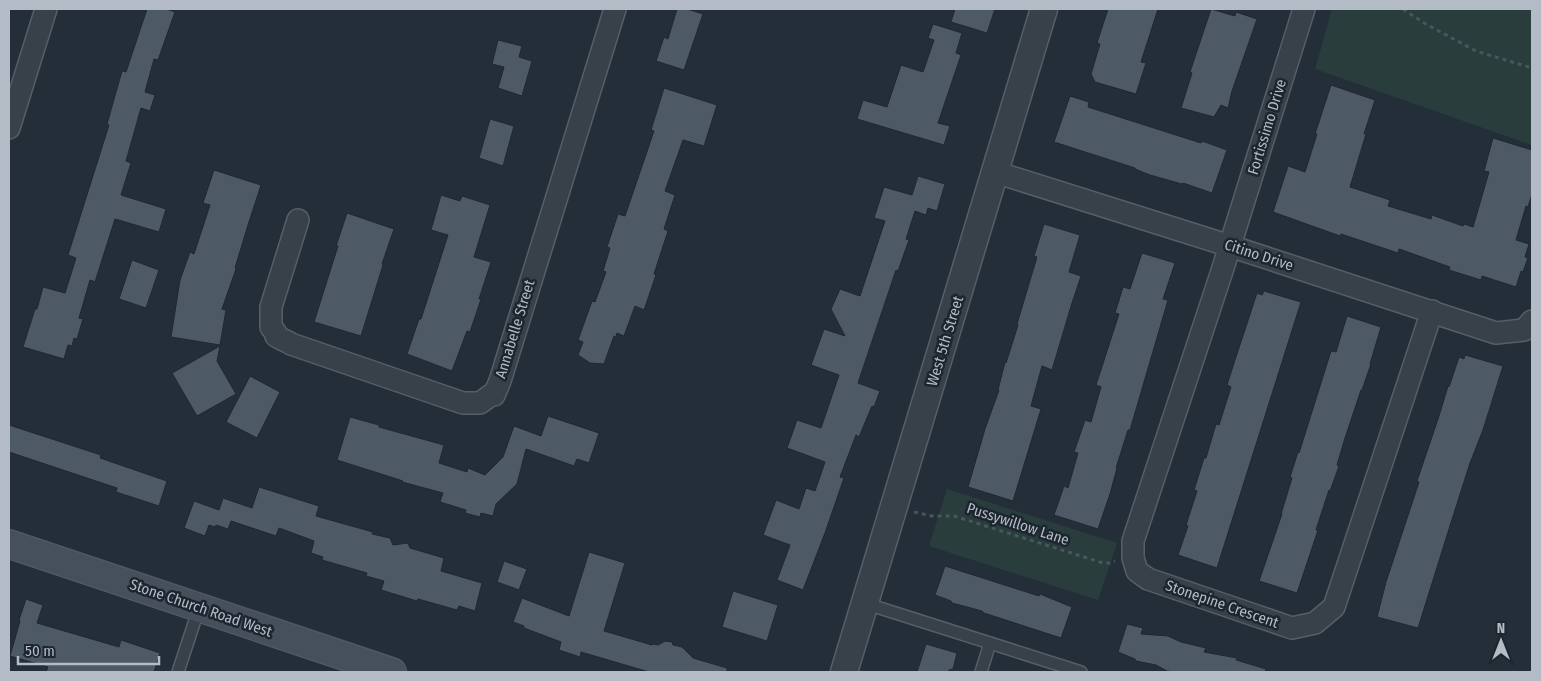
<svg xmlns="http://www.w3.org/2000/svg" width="1541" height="681" viewBox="0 0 1541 681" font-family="'Fira Sans Condensed',sans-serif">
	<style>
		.green { fill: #293d3d }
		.building { fill: #4d5965; stroke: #1f2731 }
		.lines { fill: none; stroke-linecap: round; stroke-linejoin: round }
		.service-casing { stroke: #565e68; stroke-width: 14 }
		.minor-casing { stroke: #565e68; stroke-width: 24 }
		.tertiary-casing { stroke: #565e68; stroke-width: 29 }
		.secondary-casing { stroke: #565e68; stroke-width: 30 }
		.path { stroke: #46585a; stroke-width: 3; stroke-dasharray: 4 4; stroke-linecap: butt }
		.service { stroke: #38404a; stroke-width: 11 }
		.minor { stroke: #38404a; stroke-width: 21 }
		.tertiary { stroke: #38404a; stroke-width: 26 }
		.secondary { stroke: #46505d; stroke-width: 28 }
		.labels { text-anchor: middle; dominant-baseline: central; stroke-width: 5; stroke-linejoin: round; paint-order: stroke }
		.street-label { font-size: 15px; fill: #b3bbc6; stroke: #1d252f }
	</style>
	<rect width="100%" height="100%" fill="#242e39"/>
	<g class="green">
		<path d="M1332,9H1532V145L1315,69Z"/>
		<path d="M947,489L1117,543L1098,600L929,546Z"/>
	</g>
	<g class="building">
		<path d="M147,9H166L175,12L158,60L154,59L145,92L155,95L150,111L141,108L126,161L131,163L121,195L166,209L159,232L115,219L95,282L90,280L79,318L83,319L77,339L74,338L72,346L68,345L64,359L23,347L35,309H37L43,287L65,293L76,258L68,255L109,125L107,124L122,71L126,72Z"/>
		<path d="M677,9H687L703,14L684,70L656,61L664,37L668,39Z"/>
		<path d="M955,9H995L987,33L951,22Z"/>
		<path d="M1108,9H1158L1141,62L1146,63L1136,94L1095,82L1091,74L1100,44L1097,43Z"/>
		<path d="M1211,9L1235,16L1236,12L1257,19L1232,91L1228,108L1221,105L1214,117L1181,108L1192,73L1190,72Z"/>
		<path d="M933,24L962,33L956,53L961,55L938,123L950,126L944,145L857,119L863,100L887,107L901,65L923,72L934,40L928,38Z"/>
		<path d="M498,40L522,46L519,57L532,61L522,96L498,88L504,67L492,64Z"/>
		<path d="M1331,85L1375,100L1364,134H1366L1350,187L1390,200L1388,206L1431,219L1432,215L1463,226L1464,224L1473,227L1489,172L1484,171L1493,138L1532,150V194L1528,207L1526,206L1516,240L1529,244L1525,257L1528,258L1523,272L1521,271L1516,287L1482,276L1481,280L1449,270L1450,267L1399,249L1398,253L1341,234L1340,236L1273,212L1288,166L1305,172L1317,134H1315Z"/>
		<path d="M664,88L717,105L704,146L683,140L665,191L675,195L664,229L668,231L654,274L656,275L644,310L635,306L624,336L617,333L616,337L614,336L604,364L590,363L578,355L583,342L578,340L592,301L595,302L606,272L603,271L610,248L607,247L618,214L625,216L654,131L651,130Z"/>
		<path d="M1070,96L1089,102L1088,107L1201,143L1202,141L1227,150L1212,193L1183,183L1182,184L1150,175L1135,169V168L1054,142Z"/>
		<path d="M490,119L514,126L503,166L479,158Z"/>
		<path d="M214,170L261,185L248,225L235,268L236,269L222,309L226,310L220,345L171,337L180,280L190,252L194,254L210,205L203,203Z"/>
		<path d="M918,176L945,184L937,211L928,208L926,215L915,211L906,239L909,240L898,271L896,270L858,383L880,391L874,407L872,406L859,437L856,435L840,477L844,478L825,533L803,590L777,580L790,545L763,535L776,500L799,509L806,488L815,491L825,462L787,448L797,420L821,428L839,375L811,365L824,329L845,336L831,309L840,289L860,296L885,221L874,218L884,187L912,195Z"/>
		<path d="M441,195L460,201L462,196L490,205L474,257L491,262L479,299H481L470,332L467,331L452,371L407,354L419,319H421L448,235L431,230Z"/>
		<path d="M347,213L394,229L382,264L383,265L361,336L314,322L338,246H336Z"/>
		<path d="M1044,224L1080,235L1069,272L1081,276L1072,303L1052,370L1042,366L1031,406L1041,409L1013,501L968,487L985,429L999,390H998L1005,362L1006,363L1018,325L1017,324L1037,257L1034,256Z"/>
		<path d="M1142,253L1175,263L1163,299L1168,300L1130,430H1128L1116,468H1117L1110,494L1098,529L1054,515L1064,486L1068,488L1078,453L1074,452L1085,420L1091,422L1101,387L1096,385L1119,314L1115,313L1123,287L1130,289Z"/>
		<path d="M132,260L159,270L146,308L119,299Z"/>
		<path d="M1264,291L1301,302L1217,568L1178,555L1188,526L1186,525L1197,491L1194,490L1204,458H1206L1216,424L1219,425L1231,387L1227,385L1235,360L1257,293L1262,295Z"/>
		<path d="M1347,316L1381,327L1370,364H1371L1362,390H1361L1345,438L1337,465L1339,466L1330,491L1329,490L1316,530H1318L1297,593L1259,581L1282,514H1281L1292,478L1290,477L1298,452L1299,453L1331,351L1336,352Z"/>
		<path d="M220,346L217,361L236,394L197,416L172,373Z"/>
		<path d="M1465,355L1503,366L1483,430L1470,463L1449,529L1418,628L1377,617L1386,582L1419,482L1417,481L1439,416L1448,386L1449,387L1459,357L1464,359Z"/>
		<path d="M250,376L280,392L257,438L226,422Z"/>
		<path d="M548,416L599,433L589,463L577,459L574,466L526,449L517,484L496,504L493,516L481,513L480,517L465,513L466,510L440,502L443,493L402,482L403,481L337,460L350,417L379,425V427L444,445L439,463L467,472L468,468L485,475L503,457L514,426L541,436Z"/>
		<path d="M9,425L101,455L100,458L167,481L159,506L116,492L117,488L9,452Z"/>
		<path d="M259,487L319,506L316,516L373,532L372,534L390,538L393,545L408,543L410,548L444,558L441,571L482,583L475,611L459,606L457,610L418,599L417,601L381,590L384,581L366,576L367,573L322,560L323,557L311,553L314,541L279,528L276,536L231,521L228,529L216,525L215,527L209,525L205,536L184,528L194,501L219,510L223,498L252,508Z"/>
		<path d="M589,552L625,563L604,631L652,645L653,644L658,645L665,641L672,642L673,645L682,647L693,658L727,668V672H649L581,652L580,657L559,650L561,642L524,628V626L513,622L522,598L569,616Z"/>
		<path d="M504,561L527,569L519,590L497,582Z"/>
		<path d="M945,566L1039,596L1040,594L1072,607L1061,638L984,613L982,611L952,603L951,601L935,595Z"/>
		<path d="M733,591L778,605L767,641L722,627Z"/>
		<path d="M26,599L43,605L37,623L119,647L121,640L160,653L154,672H46L48,667L10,656L20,621L19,620Z"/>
		<path d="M1127,624L1143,628L1141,634L1168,636L1181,642L1206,648L1204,652L1237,658L1236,660L1266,669L1265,672H1174L1167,671L1156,665L1136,661L1135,659L1118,652Z"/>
		<path d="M926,644L957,653L953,669L949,670V672H917Z"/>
	</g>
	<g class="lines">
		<g class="service-casing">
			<g id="service">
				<path d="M864,603L1081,672"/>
				<path d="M178,672L199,608"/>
				<path d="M981,672L990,643"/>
			</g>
		</g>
		<g class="minor-casing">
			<g id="minor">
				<path d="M1304,9L1222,271L1133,541V558L1137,571L1148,579L1292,628L1315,623L1334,607L1432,311"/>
				<path d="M9,128L46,9"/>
				<path d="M995,172L1230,246L1496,333L1524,330L1532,321"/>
				<path d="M298,220L271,307V327L276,333V336C281,340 286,340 291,344L463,403H480L491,395H494L500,381L615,9"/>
			</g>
		</g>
		<g class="tertiary-casing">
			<path id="tertiary" d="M844,672L1044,9"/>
		</g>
		<g class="secondary-casing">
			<path id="secondary" d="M9,544L392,672"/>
		</g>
		<g class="path">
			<path d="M1403,9L1424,23L1476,51L1532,68"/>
			<path d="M914,512L932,516H954L1103,563H1110L1115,561"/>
		</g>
		<use href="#service" class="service"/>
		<use href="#minor" class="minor"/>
		<use href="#tertiary" class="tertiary"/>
		<use href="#secondary" class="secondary"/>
	</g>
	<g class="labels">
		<g class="street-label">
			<text transform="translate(1267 127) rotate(-73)">Fortissimo Drive</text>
			<text transform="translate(1259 255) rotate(18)">Citino Drive</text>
			<text transform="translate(515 329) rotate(-73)">Annabelle Street</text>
			<text transform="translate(945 341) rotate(-73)">West 5th Street</text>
			<text transform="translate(1018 524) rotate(18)">Pussywillow Lane</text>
			<text transform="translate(1222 604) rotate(19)">Stonepine Crescent</text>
			<text transform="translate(201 608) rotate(19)">Stone Church Road West</text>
		</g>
	</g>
	<rect width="1541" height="681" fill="none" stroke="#b3bbc6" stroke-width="20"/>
	<g transform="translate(1501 641)" stroke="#1d252f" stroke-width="4" paint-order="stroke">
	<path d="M0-4L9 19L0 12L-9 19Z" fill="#b3bbc6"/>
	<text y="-8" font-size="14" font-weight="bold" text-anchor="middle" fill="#b3bbc6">N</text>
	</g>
	<path d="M18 656v8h141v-8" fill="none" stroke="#b3bbc6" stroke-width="2.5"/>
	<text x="25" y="656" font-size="15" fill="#b3bbc6" stroke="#1d252f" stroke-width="4" paint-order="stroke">50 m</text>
</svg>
